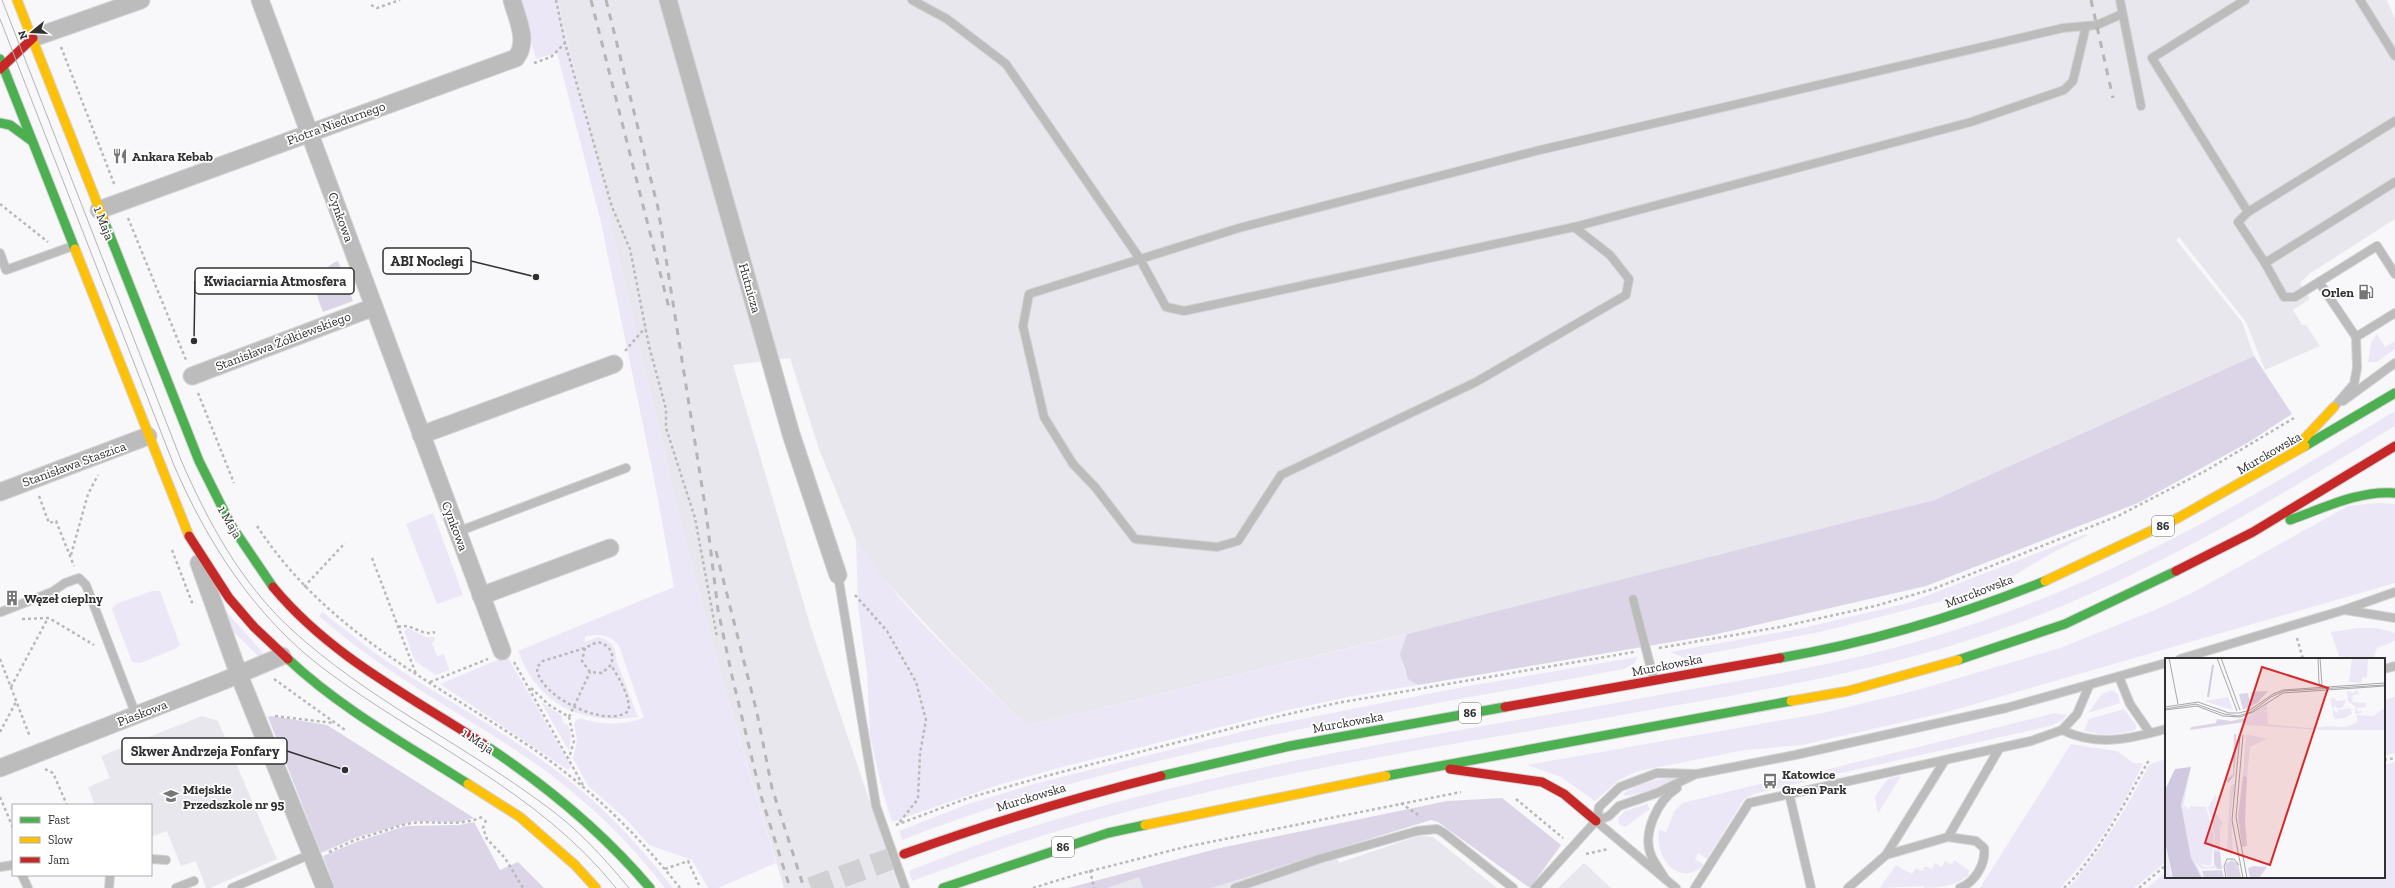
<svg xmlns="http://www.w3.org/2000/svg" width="2395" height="888" viewBox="0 0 2395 888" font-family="'Zilla Slab',serif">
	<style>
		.built { fill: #e9e7ee }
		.green { fill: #ece7f6 }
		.forest { fill: #dcd5e7 }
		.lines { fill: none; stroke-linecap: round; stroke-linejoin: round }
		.highway-tunnel { stroke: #d0cfd1; stroke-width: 22; stroke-dasharray: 22 11; stroke-linecap: butt }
		.lane-casing { stroke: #d4d3d5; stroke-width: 10 }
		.street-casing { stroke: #d4d3d5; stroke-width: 19 }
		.fast-casing { stroke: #d4d3d5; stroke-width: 11 }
		.slow-casing { stroke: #d4d3d5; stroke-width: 11 }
		.jam-casing { stroke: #d4d3d5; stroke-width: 11 }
		.path { stroke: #b9b9b9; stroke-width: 2.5; stroke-dasharray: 3 3; stroke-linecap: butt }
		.lane { stroke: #bcbcbd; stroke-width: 8 }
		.street { stroke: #bcbcbd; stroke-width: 17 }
		.fast { stroke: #4caf50; stroke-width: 9 }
		.slow { stroke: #ffc107; stroke-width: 9 }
		.jam { stroke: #c62828; stroke-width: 9 }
		.tram { stroke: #b5b5b5; stroke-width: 1 }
		.rail { stroke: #b5b5b5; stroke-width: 3; stroke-dasharray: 7 7; stroke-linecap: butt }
		.labels { text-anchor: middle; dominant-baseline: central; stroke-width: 3.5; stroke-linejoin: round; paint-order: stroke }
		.shield { fill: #fff; stroke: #6e6e6f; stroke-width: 1 }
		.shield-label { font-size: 12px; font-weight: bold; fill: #303031 }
		.street-label { font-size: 13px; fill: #303031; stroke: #fff }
		.poi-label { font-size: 13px; font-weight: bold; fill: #303031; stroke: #fff; text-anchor: start }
		.inset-river { fill: none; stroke: #d1c9e0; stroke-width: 2 }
		.inset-road { fill: none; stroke: #a8a7a9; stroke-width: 1 }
		.view { fill: #d62828; fill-opacity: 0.15; stroke: #d62828; stroke-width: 2 }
		.inset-edge { fill: none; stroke: #303031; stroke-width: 2 }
		.leader { fill: none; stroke: #303031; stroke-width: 1.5 }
		.callout-dot { fill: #303031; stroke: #fff; stroke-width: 1.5 }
		.callout { fill: #fff; stroke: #303031; stroke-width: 1.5 }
		.callout-label { font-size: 14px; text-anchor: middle; font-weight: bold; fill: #303031 }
	</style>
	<rect width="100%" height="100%" fill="#f8f7f9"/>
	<g class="built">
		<path d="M558,0H2387L2395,19V219L2309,274L2300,283L2310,299L2293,310L2302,325H2306L2320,346L2265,370L2246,322L2179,237L2176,240L2242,322L2254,356L1934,500L1562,596L1027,726L953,653L875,570L856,540L819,449L790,358L733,365L811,628L899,888H784L720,672L680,519Z"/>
		<path d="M202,716L218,721L277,859L210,888H206L196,861L181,866L167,831L151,837V805H95L88,787L110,778L101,756Z"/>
		<path d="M1418,836L1433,837L1497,888H1098L1135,875L1334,849L1339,863Z"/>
		<path d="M1584,863L1611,888H1558Z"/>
	</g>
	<g class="green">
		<path d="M519,0H558L680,519L720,672L776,863L718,888H708L692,860L649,845L627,820L588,786L573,758L577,741L574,723L579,718C603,725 619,726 644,718L619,646C610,635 599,633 585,637V642L598,637C610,640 616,646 616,659L638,717C582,725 538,706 518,651L674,587L654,478L600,218L557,53L536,59Z"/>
		<path d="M2377,334L2385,347L2395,341V349L2377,362H2368L2371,343Z"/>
		<path d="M2395,411V426C2261,507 2126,590 1975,638C1853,678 1725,696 1599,719C1422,750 1241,777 1068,828C1016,843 964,862 912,881L909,871C1150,772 1420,740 1675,692C1760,677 1846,663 1929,638C2101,588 2243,503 2395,411Z"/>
		<path d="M2379,503L2395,504V583L1947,712L1802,745L1745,750L1639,771L1619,780L1595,801L1561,777L1527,765L1823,713L1914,691L2060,648L2155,610L2190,594L2348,506Z"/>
		<path d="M433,513L463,595L437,604L406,524Z"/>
		<path d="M2086,534L2088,535L2052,553L2013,576L1942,601L1820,632L1685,658L1670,652L1803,628L1908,603Z"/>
		<path d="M856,540C899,608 970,670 1027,726L1407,634C1400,655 1398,672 1418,685L1353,696L1288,710L1062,767L998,785L892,822L883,793L870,736L867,672L858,607Z"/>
		<path d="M152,591H160L180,645L175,649L140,663L132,662L112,609L116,604Z"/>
		<path d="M218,602L263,653L258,656L235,633L230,635Z"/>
		<path d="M322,612C349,632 374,654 403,672C459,707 517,740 570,781C609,812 642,849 673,888H665C629,841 587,801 539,766C466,715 385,675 319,616Z"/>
		<path d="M408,628L426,637H434L435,640L432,643L437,656L444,654L449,670L436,675L415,661L404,631Z"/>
		<path d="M2358,628H2378L2395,633V641L2377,648L2373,659H2349L2339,656L2331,632Z"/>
		<path d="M507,656L571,766L568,770L440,684Z"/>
		<path d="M1637,657L1635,663L1624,669C1380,715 1134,750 902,840L899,831L968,804L1034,784L1261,727L1463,687Z"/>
		<path d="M2112,690L2118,694L2120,703L2088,713L2102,694Z"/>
		<path d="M2395,697V753L2384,756V700Z"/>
		<path d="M541,702L562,716L563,723L568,725L571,735L569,751Z"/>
		<path d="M2124,709L2136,725V729L2132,731L2107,735L2084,731L2089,719Z"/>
		<path d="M2055,713L2067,715L2061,721L2050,726L1819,778L1817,772Z"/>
		<path d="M2071,744L2117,751L2133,763H2143C2123,808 2094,853 2060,888H1980Z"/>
		<path d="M2166,759V862L2134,888H2068C2102,852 2126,807 2150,764Z"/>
		<path d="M2395,762V888H2147L2166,872V877H2384V765Z"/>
		<path d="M1801,774L1804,782L1754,794L1744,799L1707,859L1698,853L1695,859L1704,865C1680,888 1654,859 1659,830L1666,832L1674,812L1682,803Z"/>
		<path d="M1675,776V779L1662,788L1627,796L1624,795V793L1643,783Z"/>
		<path d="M1901,776L1878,813L1875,796L1888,779Z"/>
		<path d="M1647,804L1650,809L1625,827L1619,824L1618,818L1625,811Z"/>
		<path d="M1954,860L1969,870L1968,876C1958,885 1937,888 1924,888V886L1880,888L1896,865L1912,874L1916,868L1922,871L1925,866L1932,869L1935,863L1942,867L1945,861L1952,865Z"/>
	</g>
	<g class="forest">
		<path d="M338,261L353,301L323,312C321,306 316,296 317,290C318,277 326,265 338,261Z"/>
		<path d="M2254,356L2292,414L2249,442L2138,503L1926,586L1713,635L1418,685L1408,679L1400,654L1407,634L1934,500Z"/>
		<path d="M271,716L327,725L474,818L459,822L414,821L355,838L321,853L268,717Z"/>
		<path d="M1502,798L1561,845L1530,888L1438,822L1431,820L1211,888H1143L1139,877L1107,888H1068L1220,848L1447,801Z"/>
		<path d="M474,822L500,870L518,862L544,888H335L323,856L356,842L406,826L459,825Z"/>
	</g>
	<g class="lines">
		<path class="highway-tunnel" d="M811,888L904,854"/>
		<g class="lane-casing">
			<g id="lane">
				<path d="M912,0L947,19L1006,64L1140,259L1166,307L1184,311L1574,227L1971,122L2064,90L2073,81L2086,26"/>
				<path d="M2120,0L2141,106"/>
				<path d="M2245,0L2152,58L2248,212L2238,222L2265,263L2395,182"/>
				<path d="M2360,0L2395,56"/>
				<path d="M2248,212L2395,121"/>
				<path d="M1574,227L1610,255L1629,279L1626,295L1476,382L1281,475L1238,541L1217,547L1135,539L1095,487L1073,464L1044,417L1023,326L1029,294L1239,228L1540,150L2063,28L2097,25L2122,14"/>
				<path d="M0,253L6,270L73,246"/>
				<path d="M2265,263L2284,297H2295L2319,282"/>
				<path d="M2356,337L2319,282L2377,246L2395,274"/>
				<path d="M2343,401L2395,363"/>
				<path d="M2334,407L2354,384L2357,368L2356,337L2395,313"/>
				<path d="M457,532L626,468"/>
				<path d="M838,575L876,806L905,888"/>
				<path d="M1633,599L1654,680"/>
				<path d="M2345,610L2395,618"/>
				<path d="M1,612L52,592L65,583L79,578L86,585L136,715"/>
				<path d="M2180,659L2344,610L2395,592"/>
				<path d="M2384,669L2395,666"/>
				<path d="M2119,677L2130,704L2150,733"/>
				<path d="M2062,730C2097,747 2130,739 2166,729"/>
				<path d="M1789,793L1811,888"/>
				<path d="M1597,819L1599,807L1620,787L1657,773L1697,774L1795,755L2006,708L2166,663"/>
				<path d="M1597,822L1676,888"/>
				<path d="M1948,837L1999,749"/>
				<path d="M1886,855L1945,760"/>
				<path d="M151,859L166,860"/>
				<path d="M0,867L13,865"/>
				<path d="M22,875L28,888"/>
				<path d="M1664,877C1660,870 1654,863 1651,855C1642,833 1658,800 1677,788"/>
				<path d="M109,888L110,875"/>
				<path d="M176,888L194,881"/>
				<path d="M232,888L311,854"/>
				<path d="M1235,888L1319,859L1417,831L1437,829L1444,833L1513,888"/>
				<path d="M1535,888L1596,821L1609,816L1619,806L1657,793L1696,774"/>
				<path d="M1695,888L1749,803L2031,741L2062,730L2077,714L2089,686"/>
				<path d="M1848,888L1886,855L1948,837L1976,841L1984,848C1986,864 1975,882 1960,888"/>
			</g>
		</g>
		<g class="street-casing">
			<g id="street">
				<path d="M260,0L502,651"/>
				<path d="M668,0L791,434L838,575"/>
				<path d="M33,38L141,0"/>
				<path d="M99,210L516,58C529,41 517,19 512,0"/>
				<path d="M192,376L374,307"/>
				<path d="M421,435L614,364"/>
				<path d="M0,492L148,436"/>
				<path d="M199,563L239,675L325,888"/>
				<path d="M481,596L610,548"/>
				<path d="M0,768L223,681L282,656"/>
			</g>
		</g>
		<g class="fast-casing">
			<g id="fast">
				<path d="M0,59L75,249"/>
				<path d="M0,123L10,125L32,141"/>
				<path d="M103,218L199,461L231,525L273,587"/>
				<path d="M2305,446L2395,393"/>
				<path d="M2290,520C2324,508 2359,490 2395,493"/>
				<path d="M1780,658C1872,642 1959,616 2045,581"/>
				<path d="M288,659C341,709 407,745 468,784"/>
				<path d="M1958,660L2065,624L2176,571"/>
				<path d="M485,745C547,786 602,831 650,888"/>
				<path d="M1161,776L1290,746L1505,707"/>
				<path d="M1386,776L1791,701"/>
				<path d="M943,888L1108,833L1145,825"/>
			</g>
		</g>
		<g class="slow-casing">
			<g id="slow">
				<path d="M17,0L103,218"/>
				<path d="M75,249L189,536"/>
				<path d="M2302,441L2334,407"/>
				<path d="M2045,581L2176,519L2305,446"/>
				<path d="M1791,701L1848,691L1958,660"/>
				<path d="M468,784L520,817L575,865L596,888"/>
				<path d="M1145,825L1386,776"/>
			</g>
		</g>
		<g class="jam-casing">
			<g id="jam">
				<path d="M0,69L33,38"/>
				<path d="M189,536L229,598L254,627L288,659"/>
				<path d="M2176,571L2253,532L2395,446"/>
				<path d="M273,587C331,657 410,696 485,745"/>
				<path d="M1505,707L1780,658"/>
				<path d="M1450,769L1542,782L1564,794L1596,821"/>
				<path d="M904,854C989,823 1074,798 1161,776"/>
			</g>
		</g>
		<g class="path">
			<path d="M556,0L565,43L612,207L630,249L649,346L666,409V428L695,518L717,637"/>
			<path d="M371,5L377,8L400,0"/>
			<path d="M61,47L115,186"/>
			<path d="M534,63L551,57L565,43"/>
			<path d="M0,204L48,242"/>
			<path d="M128,218L186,360"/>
			<path d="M625,351L645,328"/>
			<path d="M198,393L234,483"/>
			<path d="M39,496L49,523L56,521L74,566"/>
			<path d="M257,526C326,631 425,677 526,744C586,784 636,832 680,888"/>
			<path d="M172,550L193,605"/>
			<path d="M71,555L88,494L98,475"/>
			<path d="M372,558L416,674"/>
			<path d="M304,587L345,543"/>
			<path d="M70,595L78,602"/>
			<path d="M855,595L887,631L916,682L926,720L920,753L918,799L898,824"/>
			<path d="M22,619L49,618L94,645"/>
			<path d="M398,627C412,622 421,637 435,632"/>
			<path d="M2297,638L2303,659"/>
			<path d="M585,648L582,661L590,672L602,673L611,665C615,653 609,644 597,642L585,648L543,661L537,667C536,696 610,731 629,710C629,694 619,678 611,665"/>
			<path d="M1659,648L1780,627L1875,606L1933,589L2118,516L2207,470L2294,418"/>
			<path d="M0,659L30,737"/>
			<path d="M514,662L584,787"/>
			<path d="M274,679L345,730"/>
			<path d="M430,682L488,659"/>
			<path d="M11,687L48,618"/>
			<path d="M531,688L549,705L569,717L574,741L569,758"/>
			<path d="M275,716L333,723"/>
			<path d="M569,717L590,672"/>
			<path d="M0,732L16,702"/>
			<path d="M2384,760L2395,758"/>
			<path d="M45,769L53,773L67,805"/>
			<path d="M0,797L13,828"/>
			<path d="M1516,799L1563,838"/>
			<path d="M1401,803L1421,817"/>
			<path d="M486,820L483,828L487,839L505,858L523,888"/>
			<path d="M896,825L968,798L1046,776L1280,716L1337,703L1634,652"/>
			<path d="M329,852L355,840L406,824C431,819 457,828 482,817"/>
			<path d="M1586,854L1608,849"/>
			<path d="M665,869L688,861L699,885"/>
			<path d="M1090,870L1094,888"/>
			<path d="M1033,888L1075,875L1185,847L1461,792"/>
			<path d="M2064,888C2098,856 2126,800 2149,760"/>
			<path d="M2139,888L2166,865"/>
		</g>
		<use href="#lane" class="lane"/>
		<use href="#street" class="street"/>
		<use href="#fast" class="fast"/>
		<use href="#slow" class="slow"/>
		<use href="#jam" class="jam"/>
		<g class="tram">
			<path d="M2,0L181,460C208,522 241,583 291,629C367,699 463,744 546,806C578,829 604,858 629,888"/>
			<path d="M0,19L173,463C207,542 254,616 324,669C421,742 538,790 616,888"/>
		</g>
		<g class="rail">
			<path d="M591,0L669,308"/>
			<path d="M606,0L658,208L706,512L718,610L732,676L761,796L790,888"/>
			<path d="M2091,0L2113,98"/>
			<path d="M716,551L757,713L772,788L804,888"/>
		</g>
	</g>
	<defs>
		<g id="restaurant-bare" transform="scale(1.2)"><path d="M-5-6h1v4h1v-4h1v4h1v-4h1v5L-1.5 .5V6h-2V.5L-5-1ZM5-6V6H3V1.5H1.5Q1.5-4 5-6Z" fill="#767677" stroke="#fff" stroke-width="2.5" paint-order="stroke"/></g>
		<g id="fuel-bare" transform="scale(1.2)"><path d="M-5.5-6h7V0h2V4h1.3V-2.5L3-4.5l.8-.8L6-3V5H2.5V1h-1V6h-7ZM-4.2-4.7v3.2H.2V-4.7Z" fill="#767677" stroke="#fff" stroke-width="2.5" paint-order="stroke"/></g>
		<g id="building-bare" transform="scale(1.2)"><path d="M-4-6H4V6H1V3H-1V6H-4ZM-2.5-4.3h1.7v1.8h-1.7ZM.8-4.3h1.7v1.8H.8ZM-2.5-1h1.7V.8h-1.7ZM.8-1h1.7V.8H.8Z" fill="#767677" stroke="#fff" stroke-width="2.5" paint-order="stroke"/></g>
		<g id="bus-bare" transform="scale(1.2)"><path d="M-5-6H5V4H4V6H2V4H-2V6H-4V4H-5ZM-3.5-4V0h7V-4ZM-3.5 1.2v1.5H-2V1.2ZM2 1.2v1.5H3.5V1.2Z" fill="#767677" stroke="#fff" stroke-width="2.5" paint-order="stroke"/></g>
		<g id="school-bare" transform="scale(1.2)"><path d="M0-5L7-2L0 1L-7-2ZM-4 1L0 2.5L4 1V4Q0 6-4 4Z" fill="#767677" stroke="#fff" stroke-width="2.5" paint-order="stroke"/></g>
	</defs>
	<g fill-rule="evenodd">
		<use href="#restaurant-bare" x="120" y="156"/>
		<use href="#fuel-bare" x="2366" y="292"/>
		<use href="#building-bare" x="12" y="598"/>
		<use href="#bus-bare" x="1770" y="781"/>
		<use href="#school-bare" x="171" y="796"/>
	</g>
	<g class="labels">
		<g class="shield">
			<rect x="2152" y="516" width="22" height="20" rx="3"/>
			<rect x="1459" y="703" width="22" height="20" rx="3"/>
			<rect x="1052" y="837" width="22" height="20" rx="3"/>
		</g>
		<g class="shield-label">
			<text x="2163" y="526">86</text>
			<text x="1470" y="713">86</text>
			<text x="1063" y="847">86</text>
		</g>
		<g class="street-label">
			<text transform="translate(336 123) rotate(-20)">Piotra Niedurnego</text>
			<text transform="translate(341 217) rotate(70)">Cynkowa</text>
			<text transform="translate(104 223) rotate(69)">1 Maja</text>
			<text transform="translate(750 288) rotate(74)">Hutnicza</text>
			<text transform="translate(283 341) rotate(-21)">Stanisława Żółkiewskiego</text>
			<text transform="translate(2269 453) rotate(-30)">Murckowska</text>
			<text transform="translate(74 464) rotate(-20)">Stanisława Staszica</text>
			<text transform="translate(230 522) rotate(60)">1 Maja</text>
			<text transform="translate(455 526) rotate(69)">Cynkowa</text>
			<text transform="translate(1979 591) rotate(-21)">Murckowska</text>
			<text transform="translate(1667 665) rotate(-11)">Murckowska</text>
			<text transform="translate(142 713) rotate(-21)">Piaskowa</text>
			<text transform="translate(1348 722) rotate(-10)">Murckowska</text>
			<text transform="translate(478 741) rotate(33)">1 Maja</text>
			<text transform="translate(1031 797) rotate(-17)">Murckowska</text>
		</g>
		<g class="poi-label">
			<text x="132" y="156">Ankara Kebab</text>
			<text x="2354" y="292" text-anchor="end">Orlen</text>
			<text x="24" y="598">Węzeł cieplny</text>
			<text x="1782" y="774">Katowice<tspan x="1782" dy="15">Green Park</tspan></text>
			<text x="183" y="789">Miejskie<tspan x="183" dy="15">Przedszkole nr 95</tspan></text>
		</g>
	</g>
	<g transform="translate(2165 658)">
		<rect width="220" height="220" fill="#f8f7f9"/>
		<path d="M187,0H203L202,19L197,20V25L184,24ZM191,32L195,36L188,37L187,44L201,45V49L192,50L193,54L197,53V50V55L190,56L191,49L183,43L182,33L188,35ZM63,39L68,52L39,43L46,42ZM166,40H170L171,43L181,42L180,45L177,50H171V48L167,51ZM102,46V52L96,55L102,53L103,66L145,70L162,68L181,69L192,64V57L208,58L220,50V72H155L80,67V61ZM185,50L187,56L179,60L170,61L168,58V52L173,55V52ZM81,76L102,81L85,89L82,119L78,118ZM25,115L18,149L21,148L23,152L26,148L41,149L49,178L46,208L36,206L30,186L36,207L40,209H46L49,207L51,210L37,211L31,205L38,220H35L27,204L19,174L16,147ZM70,125L66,155L68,195L62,193L65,129ZM51,136L50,154L58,165L55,170V194L49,193L50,179L43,149ZM0,184L6,215L8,220H0Z" fill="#ece7f6"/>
		<path d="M103,33L92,45L78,52L74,36L83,35L84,41L86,42V34ZM80,60V64L25,72L26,69L51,65L52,61L66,63ZM69,76H71L72,88L69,118L63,125L61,122L68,116ZM78,118L82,119L80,161L82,188L77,189L73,158ZM49,193L55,194L57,211H52L49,205ZM67,202L73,206L76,220H62L60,206ZM89,208L102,209L94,220H85L83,210ZM57,212L59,220H39L37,213Z" fill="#dcd5e7"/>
		<path d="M26,109L16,147L26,200L36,219L8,220L0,184V132L10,111Z" fill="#d1c9e0"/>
		<path class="inset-river" d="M43,39L48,7"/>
		<path class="inset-road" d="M4,0L13,46M52,0L72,53M56,0L75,52M153,0L154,25L158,29M155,0L157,28M0,49L33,44L64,55H74L85,52L108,36L118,32L220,25M0,51L31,46L59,56L73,58L86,54L106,39L119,33L220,27M0,52L32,48L58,58L75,59L88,54L118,35L220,28M75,77L67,162L78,220M78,77L71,159L82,220M62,201H69L74,207M61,220L59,208L62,201"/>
		<path class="view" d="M97,9L163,30L105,207L40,185Z"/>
		<rect width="220" height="220" class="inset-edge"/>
	</g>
	<path class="leader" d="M536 277L471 261M194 341L195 281M345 770L287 751"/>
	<g class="callout-dot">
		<circle cx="536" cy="277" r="4"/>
		<circle cx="194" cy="341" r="4"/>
		<circle cx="345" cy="770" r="4"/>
	</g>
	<g class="callout">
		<rect x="383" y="248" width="88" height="26" rx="4"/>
		<rect x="195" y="268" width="159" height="26" rx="4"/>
		<rect x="122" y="738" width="165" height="26" rx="4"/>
	</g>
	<g class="callout-label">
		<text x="427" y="266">ABI Noclegi</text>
		<text x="275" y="286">Kwiaciarnia Atmosfera</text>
		<text x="205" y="756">Skwer Andrzeja Fonfary</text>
	</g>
	<rect x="12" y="804" width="140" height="72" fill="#ffffff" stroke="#acacad"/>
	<rect x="20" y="817" width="20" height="6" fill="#4caf50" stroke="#acacad"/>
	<text x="48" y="824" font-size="12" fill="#303031">Fast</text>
	<rect x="20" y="837" width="20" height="6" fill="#ffc107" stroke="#acacad"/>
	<text x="48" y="844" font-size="12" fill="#303031">Slow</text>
	<rect x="20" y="857" width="20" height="6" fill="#c62828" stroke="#acacad"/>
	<text x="48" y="864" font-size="12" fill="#303031">Jam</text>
	<g transform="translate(32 32) rotate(252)" stroke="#ffffff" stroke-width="3" paint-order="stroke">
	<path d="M0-3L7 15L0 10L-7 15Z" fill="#303031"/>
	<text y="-6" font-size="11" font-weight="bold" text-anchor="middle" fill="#303031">N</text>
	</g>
</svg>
